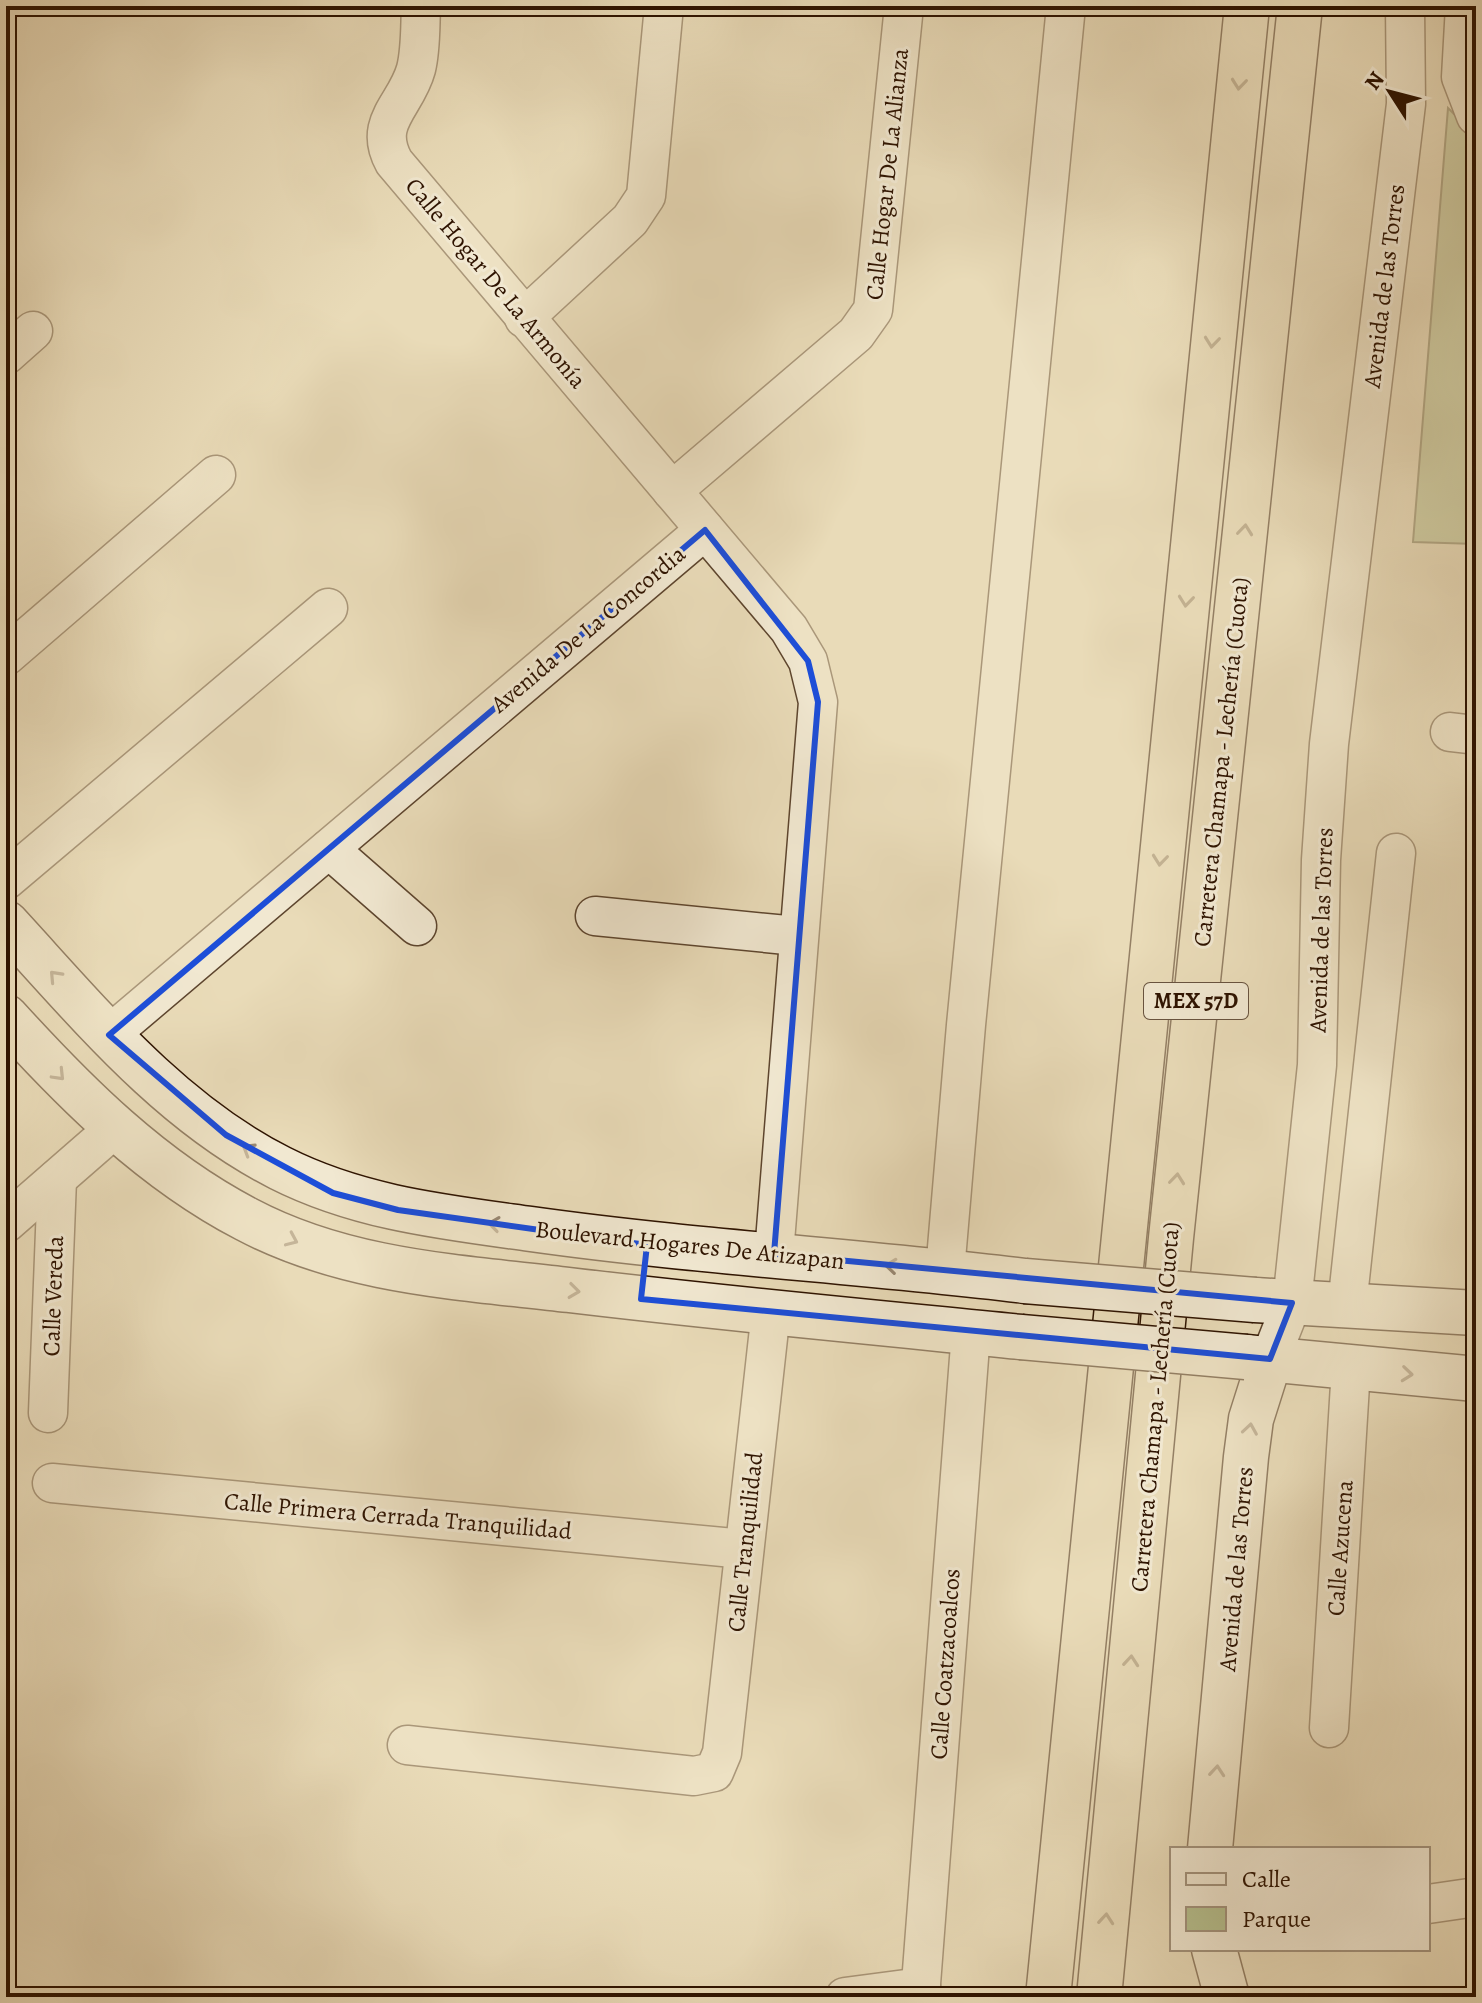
<svg xmlns="http://www.w3.org/2000/svg" width="1482" height="2003" viewBox="0 0 1482 2003" font-family="Alegreya,serif">
	<style>
		.green { fill: #b6c08f; stroke: #726a48; stroke-width: 2 }
		.lines { fill: none; stroke-linecap: round; stroke-linejoin: round }
		.street-casing { stroke: #5d452e; stroke-width: 41 }
		.secondary-casing { stroke: #2e1300; stroke-width: 47 }
		.highway-casing { stroke: #2e1300; stroke-width: 47 }
		.street { stroke: #f1e8d1; stroke-width: 38 }
		.secondary { stroke: #f1e8d1; stroke-width: 44 }
		.highway { stroke: #e9dbb8; stroke-width: 44 }
		.secondary-bridge-casing { stroke: #2e1300; stroke-width: 47; stroke-linecap: butt }
		.secondary-bridge { stroke: #f1e8d1; stroke-width: 44 }
		.oneway { stroke: #958165 }
		.oneway2 { stroke: #998873 }
		.marked { fill: none; stroke: #1d4ed8; stroke-width: 6; stroke-linejoin: round }
		.labels { text-anchor: middle; dominant-baseline: central; stroke-width: 6; stroke-linejoin: round; paint-order: stroke }
		.shield { fill: #f1e8d1; stroke: #68533f; stroke-width: 2 }
		.shield-label { font-size: 22px; font-weight: bold; fill: #2e1300 }
		.street-label { font-size: 24px; fill: #2e1300; stroke: #f1e8d1 }
	</style>
	<rect width="100%" height="100%" fill="#e9dbb8"/>
	<filter id="stains"><feTurbulence type="fractalNoise" baseFrequency=".0025" numOctaves="4"/><feColorMatrix values="0 0 0 0 .2 0 0 0 0 .09 0 0 0 0 .02 0 0 0 .5 -.17"/></filter>
	<radialGradient id="worn" r=".72"><stop offset=".6" stop-color="#630" stop-opacity="0"/><stop offset="1" stop-color="#630" stop-opacity=".3"/></radialGradient>
	<path class="green" d="M1448,108L1476,136V544L1413,542Z"/>
	<g class="lines">
		<g class="street-casing">
			<g id="street">
				<path d="M421,6C420,27 421,49 416,69C406,106 372,122 394,162L789,629L808,661L818,702L774,1254"/>
				<path d="M1465,6L1461,77L1476,116"/>
				<path d="M524,318L630,220L646,196L664,6"/>
				<path d="M6,355L33,331"/>
				<path d="M672,491L856,334L873,310L904,6"/>
				<path d="M6,656L216,475"/>
				<path d="M1450,732L1476,735"/>
				<path d="M329,849L417,926"/>
				<path d="M6,880L328,608"/>
				<path d="M595,916L797,936"/>
				<path d="M109,1035L705,530"/>
				<path d="M6,1223L115,1128"/>
				<path d="M945,1271L966,1025L1066,6"/>
				<path d="M1347,1306L1396,853"/>
				<path d="M1270,1359L1292,1303L1317,1065L1321,860L1329,744L1406,104L1405,6"/>
				<path d="M48,1413L57,1179"/>
				<path d="M52,1483L744,1549"/>
				<path d="M1329,1728L1351,1368"/>
				<path d="M407,1745L694,1776L714,1772L722,1753L771,1311"/>
				<path d="M1428,1904L1476,1897"/>
				<path d="M845,1997L921,1987"/>
				<path d="M920,1997L971,1332"/>
			</g>
		</g>
		<g class="secondary-casing">
			<g id="secondary">
				<path d="M6,923C88,1012 169,1112 280,1168C359,1208 444,1217 531,1229C695,1252 860,1261 1025,1281"/>
				<path d="M6,1017C76,1094 152,1170 246,1219C346,1272 458,1277 569,1290C719,1308 870,1322 1021,1337"/>
				<path d="M1255,1300L1476,1313"/>
				<path d="M1246,1357L1476,1379"/>
				<path d="M1210,1849L1246,1457L1251,1419L1270,1359"/>
				<path d="M1214,1949L1227,1997"/>
			</g>
		</g>
		<g class="highway-casing">
			<g id="highway">
				<path d="M1048,1997L1247,6"/>
				<path d="M1099,1997L1171,1238L1300,6"/>
			</g>
		</g>
		<use href="#street" class="street"/>
		<use href="#secondary" class="secondary"/>
		<use href="#highway" class="highway"/>
		<g class="secondary-bridge-casing">
			<g id="secondary-bridge">
				<path d="M1025,1281L1255,1300"/>
				<path d="M1021,1337L1246,1357"/>
			</g>
		</g>
		<use href="#secondary-bridge" class="secondary-bridge"/>
	</g>
	<defs><path id="oneway-chevron" d="M-2-3.5L2.5 0L-2 3.5" fill="none" stroke-width="1.6" stroke-linecap="round" stroke-linejoin="round" transform="scale(2)"/></defs>
	<g class="oneway">
		<use href="#oneway-chevron" transform="translate(1239 84) rotate(96)"/>
		<use href="#oneway-chevron" transform="translate(1212 342) rotate(96)"/>
		<use href="#oneway-chevron" transform="translate(1245 530) rotate(-84)"/>
		<use href="#oneway-chevron" transform="translate(1186 601) rotate(96)"/>
		<use href="#oneway-chevron" transform="translate(1160 860) rotate(96)"/>
		<use href="#oneway-chevron" transform="translate(1177 1179) rotate(-84)"/>
		<use href="#oneway-chevron" transform="translate(1131 1661) rotate(-85)"/>
		<use href="#oneway-chevron" transform="translate(1106 1919) rotate(-85)"/>
	</g>
	<g class="oneway2">
		<use href="#oneway-chevron" transform="translate(55 976) rotate(-133)"/>
		<use href="#oneway-chevron" transform="translate(59 1075) rotate(46)"/>
		<use href="#oneway-chevron" transform="translate(248 1149) rotate(-148)"/>
		<use href="#oneway-chevron" transform="translate(494 1224) rotate(-172)"/>
		<use href="#oneway-chevron" transform="translate(292 1240) rotate(24)"/>
		<use href="#oneway-chevron" transform="translate(891 1266) rotate(-174)"/>
		<use href="#oneway-chevron" transform="translate(574 1291) rotate(7)"/>
		<use href="#oneway-chevron" transform="translate(1407 1374) rotate(6)"/>
		<use href="#oneway-chevron" transform="translate(1250 1429) rotate(-81)"/>
		<use href="#oneway-chevron" transform="translate(1217 1771) rotate(-85)"/>
	</g>
	<path d="M0 0H1482V2003H0ZM705,530L808,661L818,702L774,1254L1292,1303L1270,1359L641,1299L647,1245L398,1210L333,1193L226,1135L109,1035Z" fill="#e9dbb8" fill-opacity=".55" fill-rule="evenodd"/>
	<path class="marked" d="M705,530L808,661L818,702L774,1254L1292,1303L1270,1359L641,1299L647,1245L398,1210L333,1193L226,1135L109,1035Z"/>
	<g class="labels">
		<rect class="shield" x="1144" y="983" width="104" height="36" rx="6"/>
		<g class="shield-label">
			<text x="1196" y="1001">MEX 57D</text>
		</g>
		<g class="street-label">
			<text transform="translate(887 174) rotate(-84)">Calle Hogar De La Alianza</text>
			<text transform="translate(496 283) rotate(50)">Calle Hogar De La Armonía</text>
			<text transform="translate(1384 286) rotate(-83)">Avenida de las Torres</text>
			<text transform="translate(588 629) rotate(-40)">Avenida De La Concordia</text>
			<text transform="translate(1221 762) rotate(-84)">Carretera Chamapa - Lechería (Cuota)</text>
			<text transform="translate(1321 930) rotate(-88)">Avenida de las Torres</text>
			<text transform="translate(690 1245) rotate(6)">Boulevard Hogares De Atizapan</text>
			<text transform="translate(53 1296) rotate(-88)">Calle Vereda</text>
			<text transform="translate(1155 1407) rotate(-85)">Carretera Chamapa - Lechería (Cuota)</text>
			<text transform="translate(398 1516) rotate(5)">Calle Primera Cerrada Tranquilidad</text>
			<text transform="translate(745 1542) rotate(-84)">Calle Tranquilidad</text>
			<text transform="translate(1340 1548) rotate(-86)">Calle Azucena</text>
			<text transform="translate(1236 1569) rotate(-85)">Avenida de las Torres</text>
			<text transform="translate(945 1664) rotate(-86)">Calle Coatzacoalcos</text>
		</g>
	</g>
	<rect width="1482" height="2003" fill="none" stroke="#e9dbb8" stroke-width="32"/>
	<rect x="8" y="8" width="1466" height="1987" fill="none" stroke="#2e1300" stroke-width="4"/>
	<rect x="16" y="16" width="1450" height="1971" fill="none" stroke="#2e1300" stroke-width="2"/>
	<rect x="1170" y="1847" width="260" height="104" fill="#f1e8d1" stroke="#a3937d" stroke-width="2"/>
	<rect x="1186" y="1873" width="40" height="12" fill="#f1e8d1" stroke="#a3937d" stroke-width="2"/>
	<text x="1242" y="1887" font-size="24" fill="#2e1300">Calle</text>
	<rect x="1186" y="1907" width="40" height="24" fill="#b6c08f" stroke="#a3937d" stroke-width="2"/>
	<text x="1242" y="1927" font-size="24" fill="#2e1300">Parque</text>
	<g transform="translate(1390 92) rotate(306)" stroke="#f1e8d1" stroke-width="6" paint-order="stroke">
	<path d="M0-6L14 30L0 20L-14 30Z" fill="#2e1300"/>
	<text y="-12" font-size="22" font-weight="bold" text-anchor="middle" fill="#2e1300">N</text>
	</g>
	<rect width="100%" height="100%" filter="url(#stains)"/>
	<rect width="100%" height="100%" fill="url(#worn)"/>
</svg>
